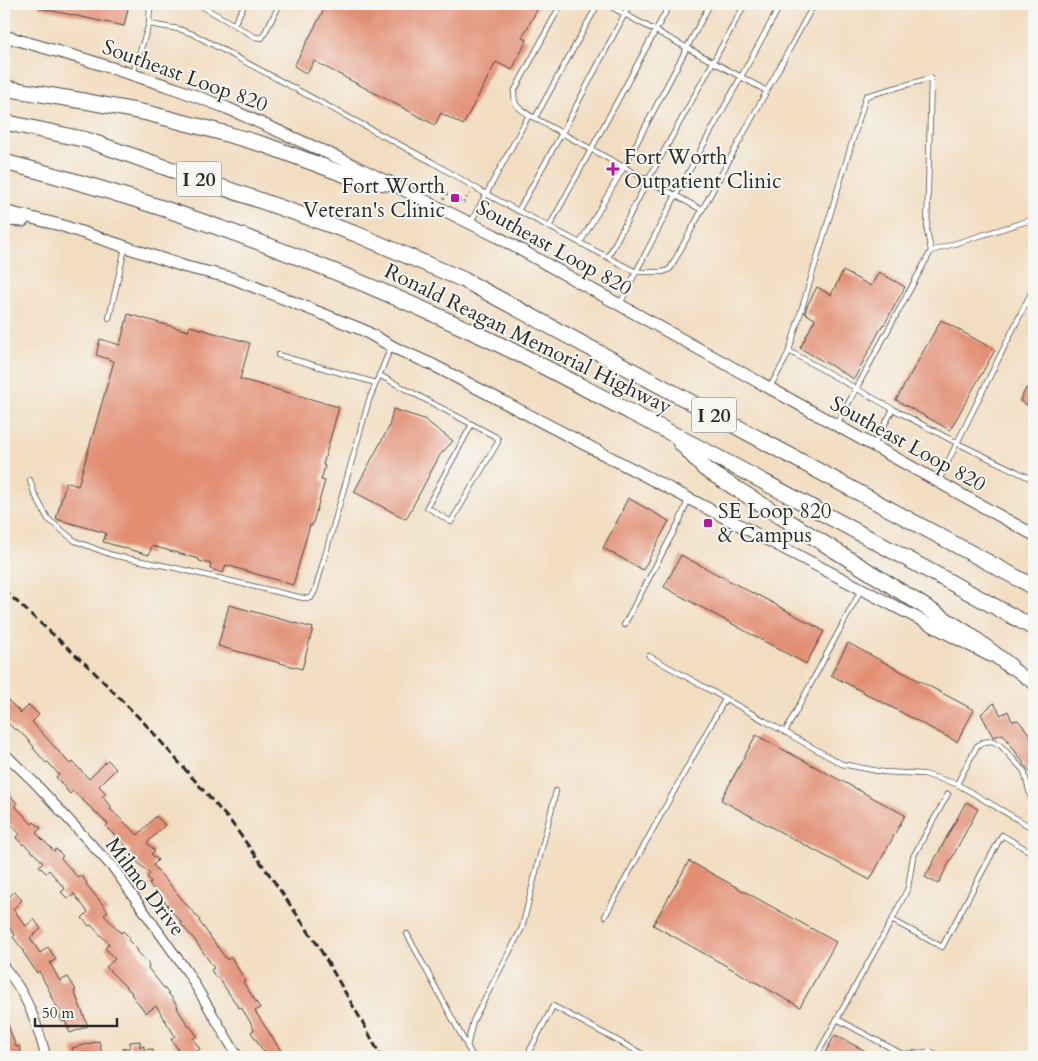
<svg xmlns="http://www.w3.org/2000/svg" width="1038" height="1061" viewBox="0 0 1038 1061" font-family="Cardo,serif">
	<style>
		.building { fill: #e28e73 }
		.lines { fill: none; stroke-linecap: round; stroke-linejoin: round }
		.service-casing { stroke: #494642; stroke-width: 6 }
		.minor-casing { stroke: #494642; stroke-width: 11 }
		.secondary-casing { stroke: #494642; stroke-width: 13 }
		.motorway-casing { stroke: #494642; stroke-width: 17 }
		.path { stroke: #494642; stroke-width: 2; stroke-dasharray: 1 4; stroke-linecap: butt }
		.service { stroke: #fff; stroke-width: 4.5 }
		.minor { stroke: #fff; stroke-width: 9 }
		.secondary { stroke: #fff; stroke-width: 11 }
		.motorway { stroke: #fff; stroke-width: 15 }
		.rail { stroke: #2b2b2b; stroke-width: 3; stroke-dasharray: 8 4; stroke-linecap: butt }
		.poi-dot { fill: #b5179e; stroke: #f6f6f2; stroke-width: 2 }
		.labels { text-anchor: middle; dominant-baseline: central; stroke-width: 4; stroke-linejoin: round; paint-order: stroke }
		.shield { fill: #f6f6f2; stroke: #686867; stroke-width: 1 }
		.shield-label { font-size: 20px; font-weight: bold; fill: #2b2b2b }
		.street-label { font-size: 21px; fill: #2b2b2b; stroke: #f6f6f2 }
		.poi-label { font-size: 21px; fill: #2b2b2b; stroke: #f6f6f2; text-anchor: start }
	</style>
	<rect width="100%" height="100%" fill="#f6f6f2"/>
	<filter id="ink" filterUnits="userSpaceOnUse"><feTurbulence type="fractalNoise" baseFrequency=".02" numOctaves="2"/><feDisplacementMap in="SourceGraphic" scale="10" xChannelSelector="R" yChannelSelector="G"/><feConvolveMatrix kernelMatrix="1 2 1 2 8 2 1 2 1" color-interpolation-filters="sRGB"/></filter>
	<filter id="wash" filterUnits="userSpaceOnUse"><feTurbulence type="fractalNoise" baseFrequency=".0096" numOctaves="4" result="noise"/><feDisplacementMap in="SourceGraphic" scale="20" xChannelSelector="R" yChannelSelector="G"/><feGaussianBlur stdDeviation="1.12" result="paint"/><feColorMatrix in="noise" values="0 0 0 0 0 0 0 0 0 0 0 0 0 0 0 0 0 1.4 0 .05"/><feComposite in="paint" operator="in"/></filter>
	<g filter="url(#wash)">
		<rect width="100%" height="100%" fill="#f2ddc1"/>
		<g id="blocks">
			<g class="building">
				<path d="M39,4H129L124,26L39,8Z"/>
				<path d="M327,4H540L522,38L527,40L512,70L496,62L463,125L441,113L435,125L314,61L307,74L294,66Z"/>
				<path d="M843,271L871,286L879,272L905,287L884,325L883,324L854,379L800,348L815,319L805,313L807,306L817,287L831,295Z"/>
				<path d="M128,314L188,331L190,326L250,343L240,379L339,407L323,465L325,466L321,480L325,481L312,526L310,525L293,585L226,565L223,573L210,569L211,564L199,561V559L152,546L149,555L103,542L106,533L56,519L66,482L78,486L114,361L96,355L100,339L120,345Z"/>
				<path d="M941,320L995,350L950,430L896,400Z"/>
				<path d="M1026,388L1034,393V409L1020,401Z"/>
				<path d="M393,409L424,419L453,441L440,455L406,519L354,492L389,427Z"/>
				<path d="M628,498L669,521L643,570L603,548L623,510H622Z"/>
				<path d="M681,555L758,596V595L824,631L806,664L664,587Z"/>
				<path d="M229,605L313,628L302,669L218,646Z"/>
				<path d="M848,643L974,710L957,742L831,675Z"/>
				<path d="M4,696L21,713L29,705L39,715L32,722L70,764L73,762L89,779L108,760L116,769L99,786L106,793L102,797L112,807L110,809L138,835L156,816L165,825L147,843L155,851L151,854L158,860L153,865L200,920L199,921L227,960L231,957L245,980L243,982L260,1008L255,1011L285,1057H268L265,1051L264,1052L251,1032L254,1030L252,1025L241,1007L239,1008L218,977L216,978L211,970L214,968L194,939L181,924L182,923L167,906L168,905L149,884L151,882L147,877L150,874L129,854L131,851L106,827L108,824L73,791L70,794L56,777L59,775L48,762L46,763L39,755L33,748L34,747L28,740L17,729L15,730L4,719Z"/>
				<path d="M994,703L1001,715L1008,711L1012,721L1018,720L1034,740V778L1003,734L993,737L981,714Z"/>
				<path d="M756,735L905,815L870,880L721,800Z"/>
				<path d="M4,789L17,803L15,806L32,824L34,822L41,828L36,833L54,851L56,849L63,856L61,858L78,878L81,875L87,883L86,884L108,911L104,915L121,933L123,931L130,938L128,940L138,950L137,951L148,963L149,966L148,968L172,998L178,1007L177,1008L189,1027L190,1026L197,1036L193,1039L200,1049L188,1057H183L171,1039L175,1036L156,1006L146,1013L131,994L132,993L106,967L115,959L105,948L109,944L91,925L89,926L82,918L88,912L74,894L68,899L61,892L65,889L49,870L46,873L39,866L43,862L24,844L23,845L16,838L20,834L4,817Z"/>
				<path d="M966,802L978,809L938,884L925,877Z"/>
				<path d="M689,861L836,942L800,1007L653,925Z"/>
				<path d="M14,892L22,900L13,909L26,926L34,919L41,929L30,938L40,953L48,947L56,959L50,963L60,981L68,977L76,990L74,991L88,1026L70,1033L65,1021L62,1022L58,1012L59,1011L50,995L51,994L39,971L37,973L23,952L24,951L13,937L15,935L4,921V895L9,897Z"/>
				<path d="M4,1017H5L16,1047L19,1046L23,1057H4Z"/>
				<path d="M835,1035L877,1057H823Z"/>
				<path d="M99,1041L103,1057H74L72,1048Z"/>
				<path d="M140,1041V1047L144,1046V1050L153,1049L154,1057H124L123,1048H130V1042Z"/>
			</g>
		</g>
	</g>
	<g filter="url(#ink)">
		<use href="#blocks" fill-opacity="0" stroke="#494642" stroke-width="1"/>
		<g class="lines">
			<g class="service-casing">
				<g id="service">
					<path d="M198,4L255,37L262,38L280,4"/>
					<path d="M606,4L767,91"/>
					<path d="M149,24L150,4"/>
					<path d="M234,24L245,4"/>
					<path d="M133,73L149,24L179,29L193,34L432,162L486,194L636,272L676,195L781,4"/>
					<path d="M529,115C518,107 514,107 514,92L561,4"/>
					<path d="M535,118L598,4"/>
					<path d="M702,210L814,4"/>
					<path d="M518,211L562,133L630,4"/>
					<path d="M471,222L529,115L702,210L670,269L663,272H636L620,304"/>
					<path d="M549,227L670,4"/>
					<path d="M580,243L624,167L710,4"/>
					<path d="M608,257L648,180L745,4"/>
					<path d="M1034,287L957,443L1034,480"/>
					<path d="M109,318L125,248"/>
					<path d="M789,351L893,409"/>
					<path d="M278,355L376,383"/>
					<path d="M379,375L496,437L498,439V442L451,522L427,507L472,424"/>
					<path d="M770,387L785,360L789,351L866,96L931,78L927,231L931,251L1034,219"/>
					<path d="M837,424L931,251"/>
					<path d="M874,445L893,409L957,443L939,480"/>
					<path d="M30,480L34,493L48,519L75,541L112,555L171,567L303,598H311L315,591L369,400L391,347"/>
					<path d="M624,625L680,520L688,500"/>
					<path d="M649,656L842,764L883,772L924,774L957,784L1034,829"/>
					<path d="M785,732L861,590"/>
					<path d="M957,784L977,746L983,742L993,741L1001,746L1024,771L1034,810"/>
					<path d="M605,916L725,699"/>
					<path d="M892,920L942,947L1002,835L1034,854"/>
					<path d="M407,934L473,1057"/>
					<path d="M837,1019L892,920L908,888L913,857L948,794"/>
					<path d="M467,1047L473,1021L522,928L556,791"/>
					<path d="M530,1057V1050L553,1006L648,1057"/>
					<path d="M816,1057L837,1019L902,1054L930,1052L941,1057"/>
				</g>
			</g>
			<g class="minor-casing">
				<g id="minor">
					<path d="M4,753L35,783L114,869L188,973L238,1057"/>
					<path d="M4,967C27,994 37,1023 46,1057"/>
				</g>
			</g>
			<g class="secondary-casing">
				<g id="secondary">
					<path d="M4,36L84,59L174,88L227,108L343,160L494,235L1034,535"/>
					<path d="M4,211L60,225L186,267L232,278L363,330L395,348L433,365L990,656"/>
					<path d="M4,220L23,221"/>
					<path d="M1004,663L1010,666L1034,684"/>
				</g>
			</g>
			<g class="motorway-casing">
				<g id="motorway">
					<path d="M4,88L84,101L147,113L209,129L265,145L357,179L387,183"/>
					<path d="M4,122L87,140L356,234L464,280L1034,587"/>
					<path d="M4,162C166,203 323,262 475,333C528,357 580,386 632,413C767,482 901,555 1034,628"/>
					<path d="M680,442L705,469L967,633L1010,666"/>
				</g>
			</g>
			<path class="path" d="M444,199L447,194L463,203L470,193"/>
			<use href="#service" class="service"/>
			<use href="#minor" class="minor"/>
			<use href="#secondary" class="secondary"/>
			<use href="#motorway" class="motorway"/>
			<path class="rail" d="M4,590L91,669L149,728L231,822L269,874L317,944L367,1030L381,1057"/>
		</g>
	</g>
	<g class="poi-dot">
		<path d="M610.5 161.5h5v5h5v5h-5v5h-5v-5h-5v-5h5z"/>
		<rect x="450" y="193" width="10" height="10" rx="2.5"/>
		<rect x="703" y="518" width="10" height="10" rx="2.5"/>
	</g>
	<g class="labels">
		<g class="shield">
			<rect x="176.5" y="161.5" width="45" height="35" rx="4"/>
			<rect x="691.5" y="397.5" width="45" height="35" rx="4"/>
		</g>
		<g class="shield-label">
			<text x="199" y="179">I 20</text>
			<text x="714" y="415">I 20</text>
		</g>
		<g class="street-label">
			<text transform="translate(185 76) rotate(20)">Southeast Loop 820</text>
			<text transform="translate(554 248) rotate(29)">Southeast Loop 820</text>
			<text transform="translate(528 339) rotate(26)">Ronald Reagan Memorial Highway</text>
			<text transform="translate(908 444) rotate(29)">Southeast Loop 820</text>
			<text transform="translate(145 887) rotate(53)">Milmo Drive</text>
		</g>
		<g class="poi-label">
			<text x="624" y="157">Fort Worth<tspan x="624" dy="24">Outpatient Clinic</tspan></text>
			<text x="445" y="186" text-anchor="end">Fort Worth<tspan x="445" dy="24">Veteran's Clinic</tspan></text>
			<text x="718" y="511">SE Loop 820<tspan x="718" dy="24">&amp; Campus</tspan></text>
		</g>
	</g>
	<rect width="1038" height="1061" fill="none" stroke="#f6f6f2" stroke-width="20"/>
	<path d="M35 1018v8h82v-8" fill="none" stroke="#2b2b2b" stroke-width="2.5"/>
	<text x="42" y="1018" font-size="15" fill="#2b2b2b" stroke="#f6f6f2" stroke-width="4" paint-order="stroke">50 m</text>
</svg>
